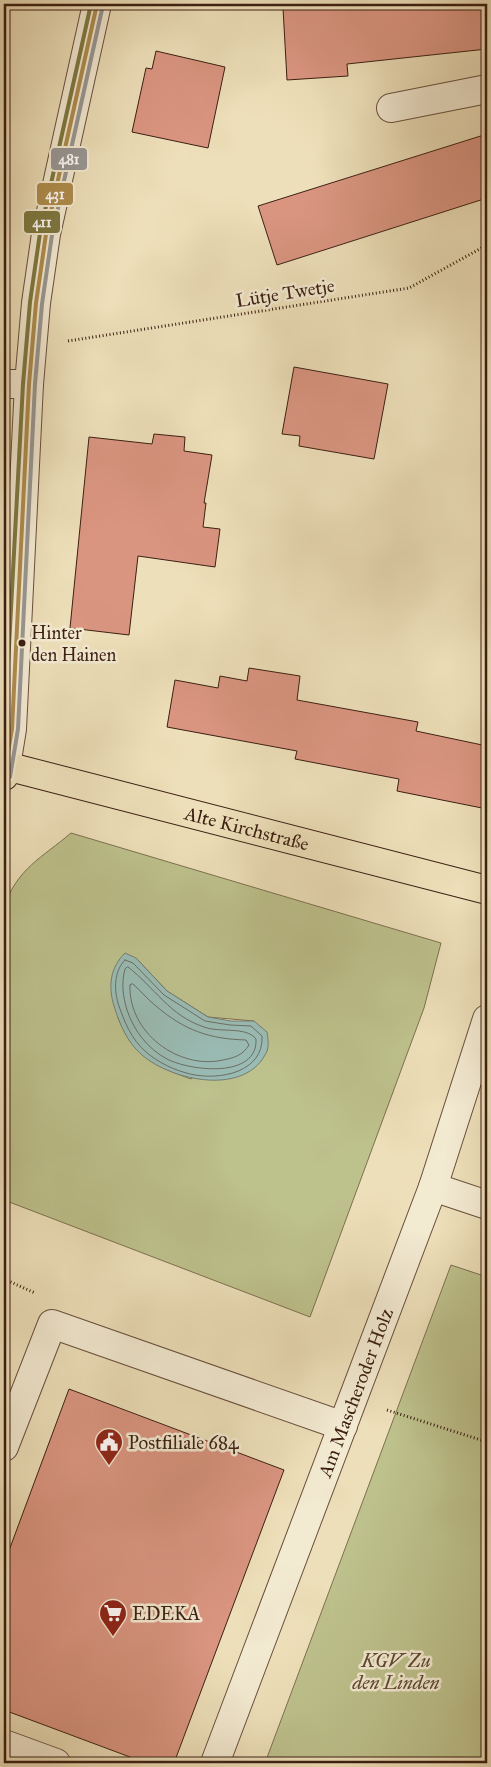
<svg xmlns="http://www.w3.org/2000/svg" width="491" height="1767" viewBox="0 0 491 1767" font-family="'IM FELL Great Primer',serif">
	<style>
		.green { fill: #bdc18c; stroke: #7c704f; fill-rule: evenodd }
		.water { fill: #9abcb5; stroke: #747d74 }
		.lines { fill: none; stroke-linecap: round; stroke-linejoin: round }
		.shore { stroke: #6b6e64; stroke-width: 1 }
		.building { fill: #da9581; stroke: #3c1f12 }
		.minor-casing { stroke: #684f3c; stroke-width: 30 }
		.major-casing { stroke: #3c1f12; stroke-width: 30 }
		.path { stroke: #3c1f12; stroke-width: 3; stroke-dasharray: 1 2.5; stroke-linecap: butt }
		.minor { stroke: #f3ead2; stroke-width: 28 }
		.major { stroke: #eddfb9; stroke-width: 28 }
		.bus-1-casing { stroke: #f3ead2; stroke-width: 8 }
		.bus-2-casing { stroke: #f3ead2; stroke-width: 8 }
		.bus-3-casing { stroke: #f3ead2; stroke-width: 8 }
		.bus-1 { stroke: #ae8c4c; stroke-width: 4 }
		.bus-2 { stroke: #989795; stroke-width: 4 }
		.bus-3 { stroke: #7e7940; stroke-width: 4 }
		.bus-dot { fill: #3c1f12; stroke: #f3ead2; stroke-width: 2 }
		.labels { text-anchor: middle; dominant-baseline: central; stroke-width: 5; stroke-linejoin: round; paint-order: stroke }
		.bus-label { font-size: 18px; fill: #3c1f12; stroke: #f3ead2; text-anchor: start }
		.street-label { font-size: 19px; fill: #3c1f12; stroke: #f3ead2 }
		.poi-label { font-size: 19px; fill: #3c1f12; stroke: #f3ead2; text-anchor: start }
		.park-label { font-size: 19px; font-style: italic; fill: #5c4830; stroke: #f3ead2 }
		.line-badge { stroke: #f3ead2; stroke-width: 2 }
		.badge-label { font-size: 14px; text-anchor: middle; font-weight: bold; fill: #fff }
	</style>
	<rect width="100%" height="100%" fill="#eddfb9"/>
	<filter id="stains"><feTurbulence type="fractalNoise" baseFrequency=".004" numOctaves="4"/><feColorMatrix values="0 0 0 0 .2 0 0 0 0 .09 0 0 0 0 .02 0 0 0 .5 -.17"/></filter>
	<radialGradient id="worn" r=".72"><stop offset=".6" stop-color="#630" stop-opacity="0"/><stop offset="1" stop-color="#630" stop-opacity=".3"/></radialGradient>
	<g class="green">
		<path d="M71,833L441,943L424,1008L310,1317L4,1200V908C16,869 43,857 71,833ZM136,958L167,991L208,1017L254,1021L191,1079C154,1066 134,1055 118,1018Z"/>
		<path d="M451,1265L487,1277V1763H265Z"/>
	</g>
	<path class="water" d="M125,953L136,958L167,991L208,1017L231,1021H254L267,1032C268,1038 269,1046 267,1051C247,1097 172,1081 142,1055C127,1042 120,1025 114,1006C108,986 110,968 125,953Z"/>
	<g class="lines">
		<g class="shore">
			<path d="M125,960L133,963L164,995L205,1021L230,1025L251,1026L262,1036C264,1072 220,1081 190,1074C174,1070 159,1063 146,1052C131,1039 124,1021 118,1003C114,989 114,971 125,960Z"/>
			<path d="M128,967C154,987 170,1016 204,1027C220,1033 246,1026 256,1039C258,1079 190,1071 167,1059C148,1049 134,1031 127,1010C123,996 121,984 125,969Z"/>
			<path d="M133,984C141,991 147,999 156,1006C184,1030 209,1039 246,1040L249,1045C243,1055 234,1058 223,1060C179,1070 128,1033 130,985Z"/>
		</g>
	</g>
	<g class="building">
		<path d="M356,4H487V49L347,64L348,76L287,80L283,8Z"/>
		<path d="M156,51L225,67L208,148L132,132L146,68L152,69Z"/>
		<path d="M487,134V198L277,265L258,206Z"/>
		<path d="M294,367L388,384L374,459L299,446L300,436L282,434Z"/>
		<path d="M154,434L185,437L184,451L212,455L204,503H206L203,527L220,529L215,567L138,556L129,635L70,628L89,437L152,444Z"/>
		<path d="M249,668L300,676L297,700L418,722L416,731L487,746V809L397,791L399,779L295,759L297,751L167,727L175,680L218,688L220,676L247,681Z"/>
		<path d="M69,1389L284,1470L174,1763H146L4,1710V1564Z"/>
	</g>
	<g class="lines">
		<g class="minor-casing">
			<g id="minor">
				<path d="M391,108L487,89"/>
				<path d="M4,384H29"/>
				<path d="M4,765L6,766L12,729L29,384L36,303L46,234L97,4"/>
				<path d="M433,1187L487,1205"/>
				<path d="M4,1447L52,1324L343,1426"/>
				<path d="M4,1744L56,1763"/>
				<path id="s1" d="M215,1763L433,1187L487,1019"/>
			</g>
		</g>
		<g class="major-casing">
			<g id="major">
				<path id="s2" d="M4,776L6,766L487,890"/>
			</g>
		</g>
		<g class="path">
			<path d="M68,341L409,288L487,245"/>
			<path d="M4,1279L35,1293"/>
			<path d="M387,1410L487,1442"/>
		</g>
		<use href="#minor" class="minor"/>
		<use href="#major" class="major"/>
		<g class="bus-1-casing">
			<path id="bus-1" d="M4,776L12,729L29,384L36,303L46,234L97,4"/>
		</g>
		<g class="bus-2-casing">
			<path id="bus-2" d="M10,777L18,729L35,384L42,304L52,235L103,5"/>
		</g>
		<g class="bus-3-casing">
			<path id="bus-3" d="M4,740L23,384L30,302L40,233L91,4"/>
		</g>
		<use href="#bus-1" class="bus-1"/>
		<use href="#bus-2" class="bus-2"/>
		<use href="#bus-3" class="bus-3"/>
	</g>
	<defs>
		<g id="civic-pin" transform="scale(1.4375)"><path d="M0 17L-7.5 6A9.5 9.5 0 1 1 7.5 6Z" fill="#8f2418" stroke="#f3ead2"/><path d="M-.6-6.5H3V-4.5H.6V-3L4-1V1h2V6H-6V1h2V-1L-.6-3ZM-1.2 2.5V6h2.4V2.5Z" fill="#fff"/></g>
		<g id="supermarket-pin" transform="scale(1.4375)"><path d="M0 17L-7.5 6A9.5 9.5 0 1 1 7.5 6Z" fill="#8f2418" stroke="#f3ead2"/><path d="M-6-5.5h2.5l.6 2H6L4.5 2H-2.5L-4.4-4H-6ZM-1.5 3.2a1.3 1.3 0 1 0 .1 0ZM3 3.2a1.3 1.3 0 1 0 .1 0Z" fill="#fff"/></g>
	</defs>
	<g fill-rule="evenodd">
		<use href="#civic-pin" x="109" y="1442"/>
		<use href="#supermarket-pin" x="113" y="1613"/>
	</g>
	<circle class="bus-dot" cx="22" cy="643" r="4.5"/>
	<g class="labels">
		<g class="bus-label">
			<text x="31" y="633">Hinter<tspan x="31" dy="22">den Hainen</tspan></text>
		</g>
		<g class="street-label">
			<text transform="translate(285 293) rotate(-9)">Lütje Twetje</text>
			<text stroke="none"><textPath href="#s2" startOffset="259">Alte Kirchstraße</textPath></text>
			<text stroke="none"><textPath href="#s1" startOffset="396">Am Mascheroder Holz</textPath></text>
		</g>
		<g class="poi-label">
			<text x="128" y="1442">Postfiliale 684</text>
			<text x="132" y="1613">EDEKA</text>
		</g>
		<g class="park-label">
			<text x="396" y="1660">KGV Zu<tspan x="396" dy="22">den Linden</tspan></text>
		</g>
	</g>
	<g class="line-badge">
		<rect x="50" y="147" width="38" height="24" rx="5" fill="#989795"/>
		<rect x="36" y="182" width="38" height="24" rx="5" fill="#ae8c4c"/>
		<rect x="23" y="210" width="38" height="24" rx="5" fill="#7e7940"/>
	</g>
	<g class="badge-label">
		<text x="69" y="164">481</text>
		<text x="55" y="199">431</text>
		<text x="42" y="227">411</text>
	</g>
	<rect width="491" height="1767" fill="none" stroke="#eddfb9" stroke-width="20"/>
	<rect x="5" y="5" width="481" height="1757" fill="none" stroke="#3c1f12" stroke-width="2.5"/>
	<rect x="10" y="10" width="471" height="1747" fill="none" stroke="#3c1f12"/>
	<rect width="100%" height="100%" filter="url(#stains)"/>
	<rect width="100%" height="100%" fill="url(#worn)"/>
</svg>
